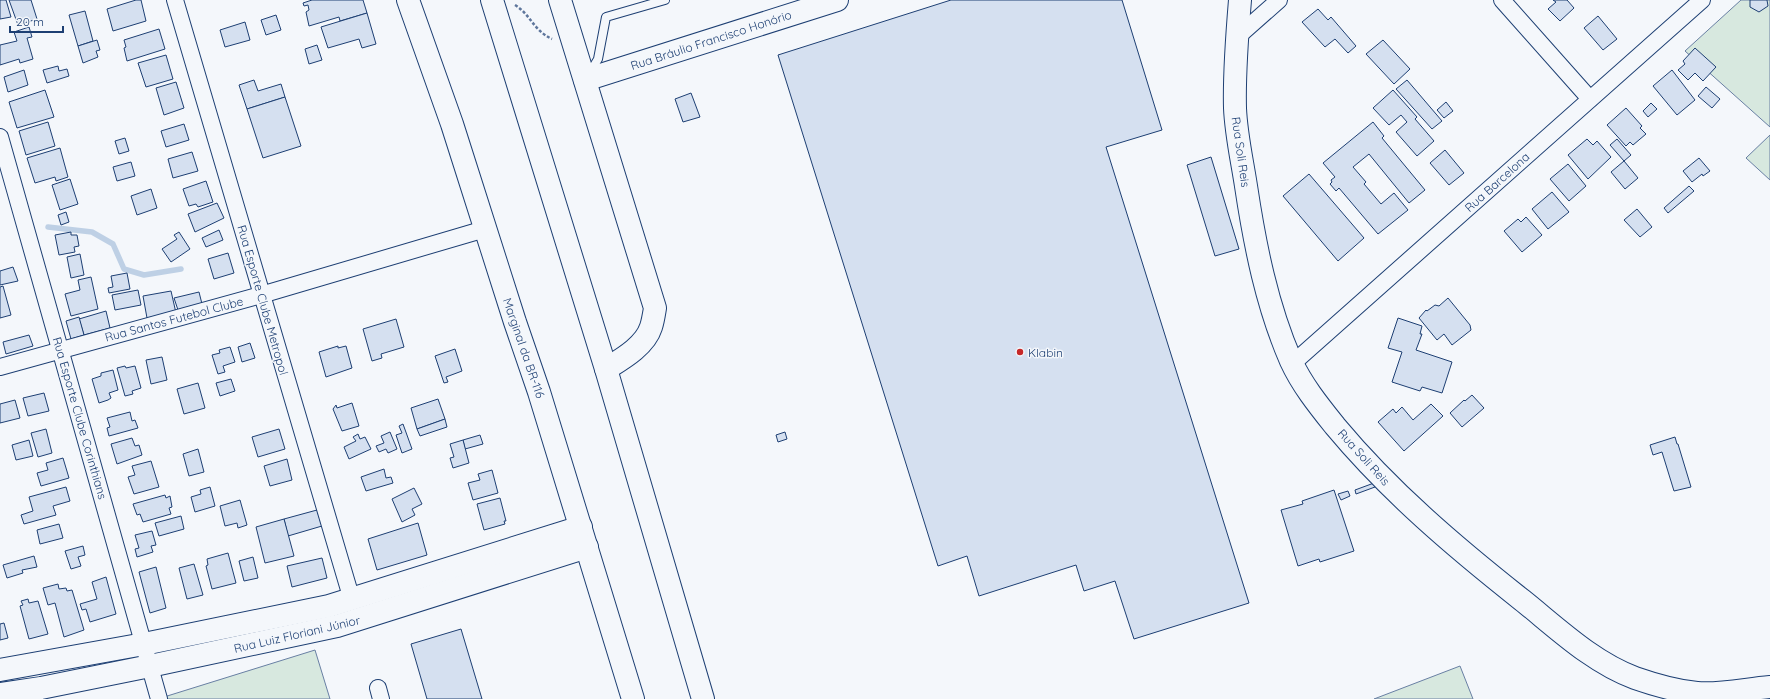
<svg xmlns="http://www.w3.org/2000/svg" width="1770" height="699" viewBox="0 0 1770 699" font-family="Quicksand,sans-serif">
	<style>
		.green { fill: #d7e8df; stroke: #687fa3 }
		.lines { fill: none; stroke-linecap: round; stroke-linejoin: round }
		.stream { stroke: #bed0e5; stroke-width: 5.5 }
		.building { fill: #d5e0f0; stroke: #1d3f73 }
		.lane-casing { stroke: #1d3f73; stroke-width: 10 }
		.street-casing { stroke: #1d3f73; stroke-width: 18 }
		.secondary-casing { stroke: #1d3f73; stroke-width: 24 }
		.highway-casing { stroke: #1d3f73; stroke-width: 24 }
		.path { stroke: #5e769c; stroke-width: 2.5; stroke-dasharray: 3 2; stroke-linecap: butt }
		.lane { stroke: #f4f7fb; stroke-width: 8 }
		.street { stroke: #f4f7fb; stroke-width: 16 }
		.secondary { stroke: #f4f7fb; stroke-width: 22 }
		.highway { stroke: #f4f7fb; stroke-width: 22 }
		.poi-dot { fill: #c62828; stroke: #f4f7fb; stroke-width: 1.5 }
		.labels { text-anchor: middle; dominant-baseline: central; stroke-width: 3; stroke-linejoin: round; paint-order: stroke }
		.street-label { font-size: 12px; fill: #1d3f73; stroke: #f4f7fb }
		.poi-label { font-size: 12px; fill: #1d3f73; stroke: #f4f7fb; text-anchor: start }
	</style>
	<rect width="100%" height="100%" fill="#f4f7fb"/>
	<g class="green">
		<path d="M1741,0H1770V127L1685,51Z"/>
		<path d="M1770,135V180L1746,158Z"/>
		<path d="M315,650L330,699H165L164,697Z"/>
		<path d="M1460,666L1473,699H1374Z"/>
	</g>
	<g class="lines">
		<path class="stream" d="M48,227L92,232L113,244L124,269L144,275L181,269"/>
	</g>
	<g class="building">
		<path d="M0,0H6L11,17L0,19Z"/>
		<path d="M9,0H31L37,19L18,25Z"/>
		<path d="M136,0H141L146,21L113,31L107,9Z"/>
		<path d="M312,0H363L367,13L340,21L339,17L309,26L306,12L309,10L308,5L304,6L303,3Z"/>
		<path d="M951,0H1122L1162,130L1106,147L1249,603L1134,639L1115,581L1084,591L1076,565L979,596L967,556L938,566L778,55Z"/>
		<path d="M1553,0H1567L1574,8L1560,21L1548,9L1556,2Z"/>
		<path d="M1750,0H1767L1768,6L1759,12L1750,7Z"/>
		<path d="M1318,9L1328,20L1331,17L1356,46L1348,53L1335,39L1325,47L1302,22Z"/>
		<path d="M85,11L93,41L78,46L69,15Z"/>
		<path d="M367,13L376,44L362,48L359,39L328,48L321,27Z"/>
		<path d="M276,15L281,30L266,35L261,20Z"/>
		<path d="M1598,16L1617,39L1603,50L1584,28Z"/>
		<path d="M245,22L250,40L225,47L220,30Z"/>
		<path d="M29,27L32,37L27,38L33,59L20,63L19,59L0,65V45L17,41L14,32Z"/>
		<path d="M159,29L165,49L127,61L124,48L126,47L124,40Z"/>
		<path d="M97,40L100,50L96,51L98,57L83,63L78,46Z"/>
		<path d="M1383,40L1410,69L1394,84L1366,54Z"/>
		<path d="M317,45L322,60L309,64L305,49Z"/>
		<path d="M1695,48L1716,67L1703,81L1695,73L1688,80L1678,70L1685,64L1683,61Z"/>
		<path d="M166,55L173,79L146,87L138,63Z"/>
		<path d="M58,66L59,71L67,69L69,76L47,83L43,70Z"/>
		<path d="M24,70L28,85L8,92L4,77Z"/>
		<path d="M1672,70L1695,100L1677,115L1653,86Z"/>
		<path d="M254,80L258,91L281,84L285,97L247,109L239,85Z"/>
		<path d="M1407,80L1442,121L1432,129L1396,89Z"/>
		<path d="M176,82L184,108L164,115L156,88Z"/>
		<path d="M1706,87L1720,99L1712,108L1698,96Z"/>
		<path d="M45,90L54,117L17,128L9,102Z"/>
		<path d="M1393,90L1417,117L1415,119L1434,141L1417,156L1396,132L1407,122L1401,115L1389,125L1373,108Z"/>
		<path d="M691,93L700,117L683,122L675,99Z"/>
		<path d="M285,97L301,146L263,158L247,109Z"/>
		<path d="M1446,102L1453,111L1444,118L1437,110Z"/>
		<path d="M1651,103L1657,109L1648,117L1643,111Z"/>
		<path d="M1626,108L1642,126L1640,128L1646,134L1633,145L1630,142L1626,146L1607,125Z"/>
		<path d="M48,122L55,146L26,155L19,131Z"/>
		<path d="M1373,122L1384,136L1382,138L1425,190L1409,203L1369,154L1353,167L1366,182L1364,184L1381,204L1394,193L1408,210L1378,234L1339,188L1336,191L1330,184L1332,182L1331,180L1335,177L1323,163Z"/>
		<path d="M184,124L189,140L166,147L161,131Z"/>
		<path d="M125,138L129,151L119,154L115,141Z"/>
		<path d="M1587,139L1593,145L1597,141L1611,157L1588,179L1568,155Z"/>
		<path d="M1617,139L1631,155L1624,161L1610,145Z"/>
		<path d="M60,148L68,177L56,181L55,177L35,183L27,158Z"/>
		<path d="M1445,150L1464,173L1449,185L1430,163Z"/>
		<path d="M192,152L198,171L173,178L168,159Z"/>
		<path d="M1211,157L1239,249L1215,256L1187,165Z"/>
		<path d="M1699,158L1710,171L1703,176L1702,174L1692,182L1683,171Z"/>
		<path d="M1624,161L1638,178L1625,189L1611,172Z"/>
		<path d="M131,162L135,176L117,181L113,167Z"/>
		<path d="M1568,164L1586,186L1569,201L1550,179Z"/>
		<path d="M1309,174L1364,238L1338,261L1283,196Z"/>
		<path d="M70,179L78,204L60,210L52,185Z"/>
		<path d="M206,181L213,202L198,207L196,204L189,206L183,189Z"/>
		<path d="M1689,186L1694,191L1668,213L1664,208Z"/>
		<path d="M151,189L157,208L137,215L131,196Z"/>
		<path d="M1552,192L1569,212L1548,229L1532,209Z"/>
		<path d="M217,203L224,218L195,232L188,214Z"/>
		<path d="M1637,209L1652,227L1640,237L1624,220Z"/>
		<path d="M66,212L69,222L61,225L58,215Z"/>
		<path d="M1526,217L1542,235L1522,252L1504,231L1518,219L1521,222Z"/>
		<path d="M219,230L223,240L206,247L202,238Z"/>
		<path d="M71,232V235H77L79,246L74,247L75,252L59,255L55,235Z"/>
		<path d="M179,232L190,249L171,262L162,249L177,239L174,235Z"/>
		<path d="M228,253L234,273L214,279L208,259Z"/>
		<path d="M80,254L84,275L71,278L67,257Z"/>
		<path d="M13,267L18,281L0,285V271Z"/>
		<path d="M127,273L130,289L109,293L108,288L113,287L111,276Z"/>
		<path d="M91,277L98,309L71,316L65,294L80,290L78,280Z"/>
		<path d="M3,286L11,315L0,318V287Z"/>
		<path d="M138,290L141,305L115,310L112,295Z"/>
		<path d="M171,291L176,313L147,318L143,296Z"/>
		<path d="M199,292L202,304L178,310L174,298Z"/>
		<path d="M1448,298L1470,325L1471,330L1452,345L1444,334L1437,340L1419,318L1426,310L1427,311L1435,305L1439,306Z"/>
		<path d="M106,311L110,328L84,335L79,319Z"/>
		<path d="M79,317L84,335L71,339L66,321Z"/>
		<path d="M1398,318L1422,326L1420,334H1422L1416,350L1452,362L1442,393L1422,387L1420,391L1392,382L1402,352L1388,348Z"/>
		<path d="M396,319L404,347L381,354L382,358L372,361L363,329Z"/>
		<path d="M29,335L33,346L6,354L3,342Z"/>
		<path d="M250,343L255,358L242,362L238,347Z"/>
		<path d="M338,346V348L346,346L352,368L326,377L319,352Z"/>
		<path d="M230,347L235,362L223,366L225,372L218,374L212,355L220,353L219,350Z"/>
		<path d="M455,349L462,371L446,377L448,382L444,383L435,356Z"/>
		<path d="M162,357L167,380L151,384L146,360Z"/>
		<path d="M125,366L126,368L135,366L141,388L132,391L133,394L125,396L117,368Z"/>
		<path d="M113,370L118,390L109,393L111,398L108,400L99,403L92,379L101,376V373Z"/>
		<path d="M231,379L235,391L220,396L216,383Z"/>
		<path d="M198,383L205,408L184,414L177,389Z"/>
		<path d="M44,393L49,411L28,416L23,398Z"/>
		<path d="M1472,395L1484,408L1462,427L1450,413L1464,400L1465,401Z"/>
		<path d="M438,399L445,419L417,429L411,408Z"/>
		<path d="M15,400L20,418L0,423V404Z"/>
		<path d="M352,403L359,426L342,431L333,409L336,405L337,408Z"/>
		<path d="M1431,404L1443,416L1404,451L1378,422L1393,409L1396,413L1402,407L1413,420Z"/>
		<path d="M130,412L132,421L135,420L138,428L109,436L107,428L110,427L107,418Z"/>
		<path d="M445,419L447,427L420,436L417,429Z"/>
		<path d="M403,424L412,449L402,453L396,435L402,433L399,426Z"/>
		<path d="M46,429L52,453L38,457L31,433Z"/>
		<path d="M279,429L285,449L258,457L252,437Z"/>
		<path d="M390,432L397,449L388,453L386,449L379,452L376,446L384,443L381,436Z"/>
		<path d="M785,432L787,439L778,442L776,435Z"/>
		<path d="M358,434L360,439L365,437L371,449L349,459L344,447L356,441L353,437Z"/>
		<path d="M480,435L483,444L465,449L463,440Z"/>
		<path d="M1675,437L1677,444H1678L1691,487L1674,491L1662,452L1653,455L1650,445Z"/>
		<path d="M132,438L135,446L139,445L142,455L117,464L111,444Z"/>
		<path d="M29,440L33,456L16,460L12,445Z"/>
		<path d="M463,440L469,463L453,468L450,458L454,457L450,444Z"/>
		<path d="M198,449L204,472L189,476L183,454Z"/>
		<path d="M63,458L69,478L41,486L37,473L48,470L46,463Z"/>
		<path d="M287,459L292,480L270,486L264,466Z"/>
		<path d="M151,461L159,487L134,494L128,477L135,475L132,466Z"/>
		<path d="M384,469L386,478L391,477L393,483L366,491L361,477Z"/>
		<path d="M492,470L498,493L473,500L468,483L480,480L478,474Z"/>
		<path d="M1374,483L1375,487L1356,494L1355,490Z"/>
		<path d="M66,487L70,501L53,506L56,515L24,524L21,515L33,511L29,497Z"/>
		<path d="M210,487L215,506L195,512L191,497L201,494L200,490Z"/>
		<path d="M414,488L422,504L412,509L415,515L402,522L392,499Z"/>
		<path d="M1334,490L1354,551L1320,562L1319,559L1298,566L1281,510L1303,504L1302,501Z"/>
		<path d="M1348,491L1350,496L1341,500L1338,494Z"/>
		<path d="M165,495L166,498L170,496L172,507L169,508L171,514L143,522L140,514L137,515L133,504Z"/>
		<path d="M500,498L506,521H504L505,524L484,530L477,504Z"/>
		<path d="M240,500L247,525L238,528L237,523L225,526L220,506Z"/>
		<path d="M317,510L322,526L288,536L284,519Z"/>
		<path d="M181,516L184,529L159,536L155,523Z"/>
		<path d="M284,519L294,556L265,563L256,527Z"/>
		<path d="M418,523L427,555L377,570L368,539Z"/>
		<path d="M59,524L63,538L40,544L37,530Z"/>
		<path d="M152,531L156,545L151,546L153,552L137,557L135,549L139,548L135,535Z"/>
		<path d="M83,546L85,555L78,557L81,566L71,569L65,551Z"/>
		<path d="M228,553L236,583L212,589L206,566L208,565L207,559Z"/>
		<path d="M34,556L37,567L22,570L23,573L7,578L3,565Z"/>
		<path d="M253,557L258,578L244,581L239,561Z"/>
		<path d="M322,558L327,578L292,587L287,566Z"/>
		<path d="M194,564L203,595L187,599L179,568Z"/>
		<path d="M156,567L166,608L150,613L139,572Z"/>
		<path d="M106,577L116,614L90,622L86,609L82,610L80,604L97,599L92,582Z"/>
		<path d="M58,584L59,589L66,588L67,591L72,590L84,630L64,637L55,603L48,605L43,588Z"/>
		<path d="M28,599L29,603L38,601L48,634L29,639L20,606L23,605L21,601Z"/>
		<path d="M4,623L8,638L0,640V624Z"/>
		<path d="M461,629L482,699H427L411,644Z"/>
	</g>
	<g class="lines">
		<g class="lane-casing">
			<path id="lane" d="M589,74L598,59L606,17L665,0"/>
		</g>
		<g class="street-casing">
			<g id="street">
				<path d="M175,0L352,600"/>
				<path d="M1502,0L1590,99"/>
				<path d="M1236,38L1279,0"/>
				<path d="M0,137L159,699"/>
				<path d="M1292,364L1702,0"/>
				<path d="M0,367L261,295L485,229"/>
				<path d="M378,688L381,699"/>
			</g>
		</g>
		<g class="secondary-casing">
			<g id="secondary">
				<path d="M408,0L452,124L515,322L539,392L633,699"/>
				<path d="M560,0L655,308C654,314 653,321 651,327C645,346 622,359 606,369"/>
				<path d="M1240,0C1237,36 1234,72 1235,108C1236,134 1242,160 1246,186C1255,246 1267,306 1291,361C1302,385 1319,406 1335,426C1390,492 1455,547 1522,600C1557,628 1592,662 1635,678C1655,685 1676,691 1697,693C1720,695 1746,689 1770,687"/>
				<path d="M585,80L837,0"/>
				<path d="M0,670L144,644L329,606L581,527"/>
				<path d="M0,694L41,688L150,666L337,626L587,547"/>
			</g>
		</g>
		<g class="highway-casing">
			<path id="highway" d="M492,0L606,369L703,699"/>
		</g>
		<path class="path" d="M515,5C531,15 533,30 552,39"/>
		<use href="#lane" class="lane"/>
		<use href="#street" class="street"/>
		<use href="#secondary" class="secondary"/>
		<use href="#highway" class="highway"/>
	</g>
	<circle class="poi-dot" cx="1020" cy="352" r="4"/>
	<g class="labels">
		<g class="street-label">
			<text transform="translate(711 40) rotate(-18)">Rua Bráulio Francisco Honório</text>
			<text transform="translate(1241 152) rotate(82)">Rua Soli Reis</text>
			<text transform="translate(1497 182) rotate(-42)">Rua Barcelona</text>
			<text transform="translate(263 300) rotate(74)">Rua Esporte Clube Metropol</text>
			<text transform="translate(174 319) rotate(-15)">Rua Santos Futebol Clube</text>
			<text transform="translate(524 348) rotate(71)">Marginal da BR-116</text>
			<text transform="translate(80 418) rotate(74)">Rua Esporte Clube Corinthians</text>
			<text transform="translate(1364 457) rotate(48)">Rua Soli Reis</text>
			<text transform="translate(297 634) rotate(-13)">Rua Luiz Floriani Júnior</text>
		</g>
		<g class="poi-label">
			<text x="1028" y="352">Klabin</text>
		</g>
	</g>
	<path d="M10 26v6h53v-6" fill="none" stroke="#1d3f73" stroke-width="2"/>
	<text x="16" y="26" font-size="12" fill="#1d3f73" stroke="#f4f7fb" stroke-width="3" paint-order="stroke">20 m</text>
</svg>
